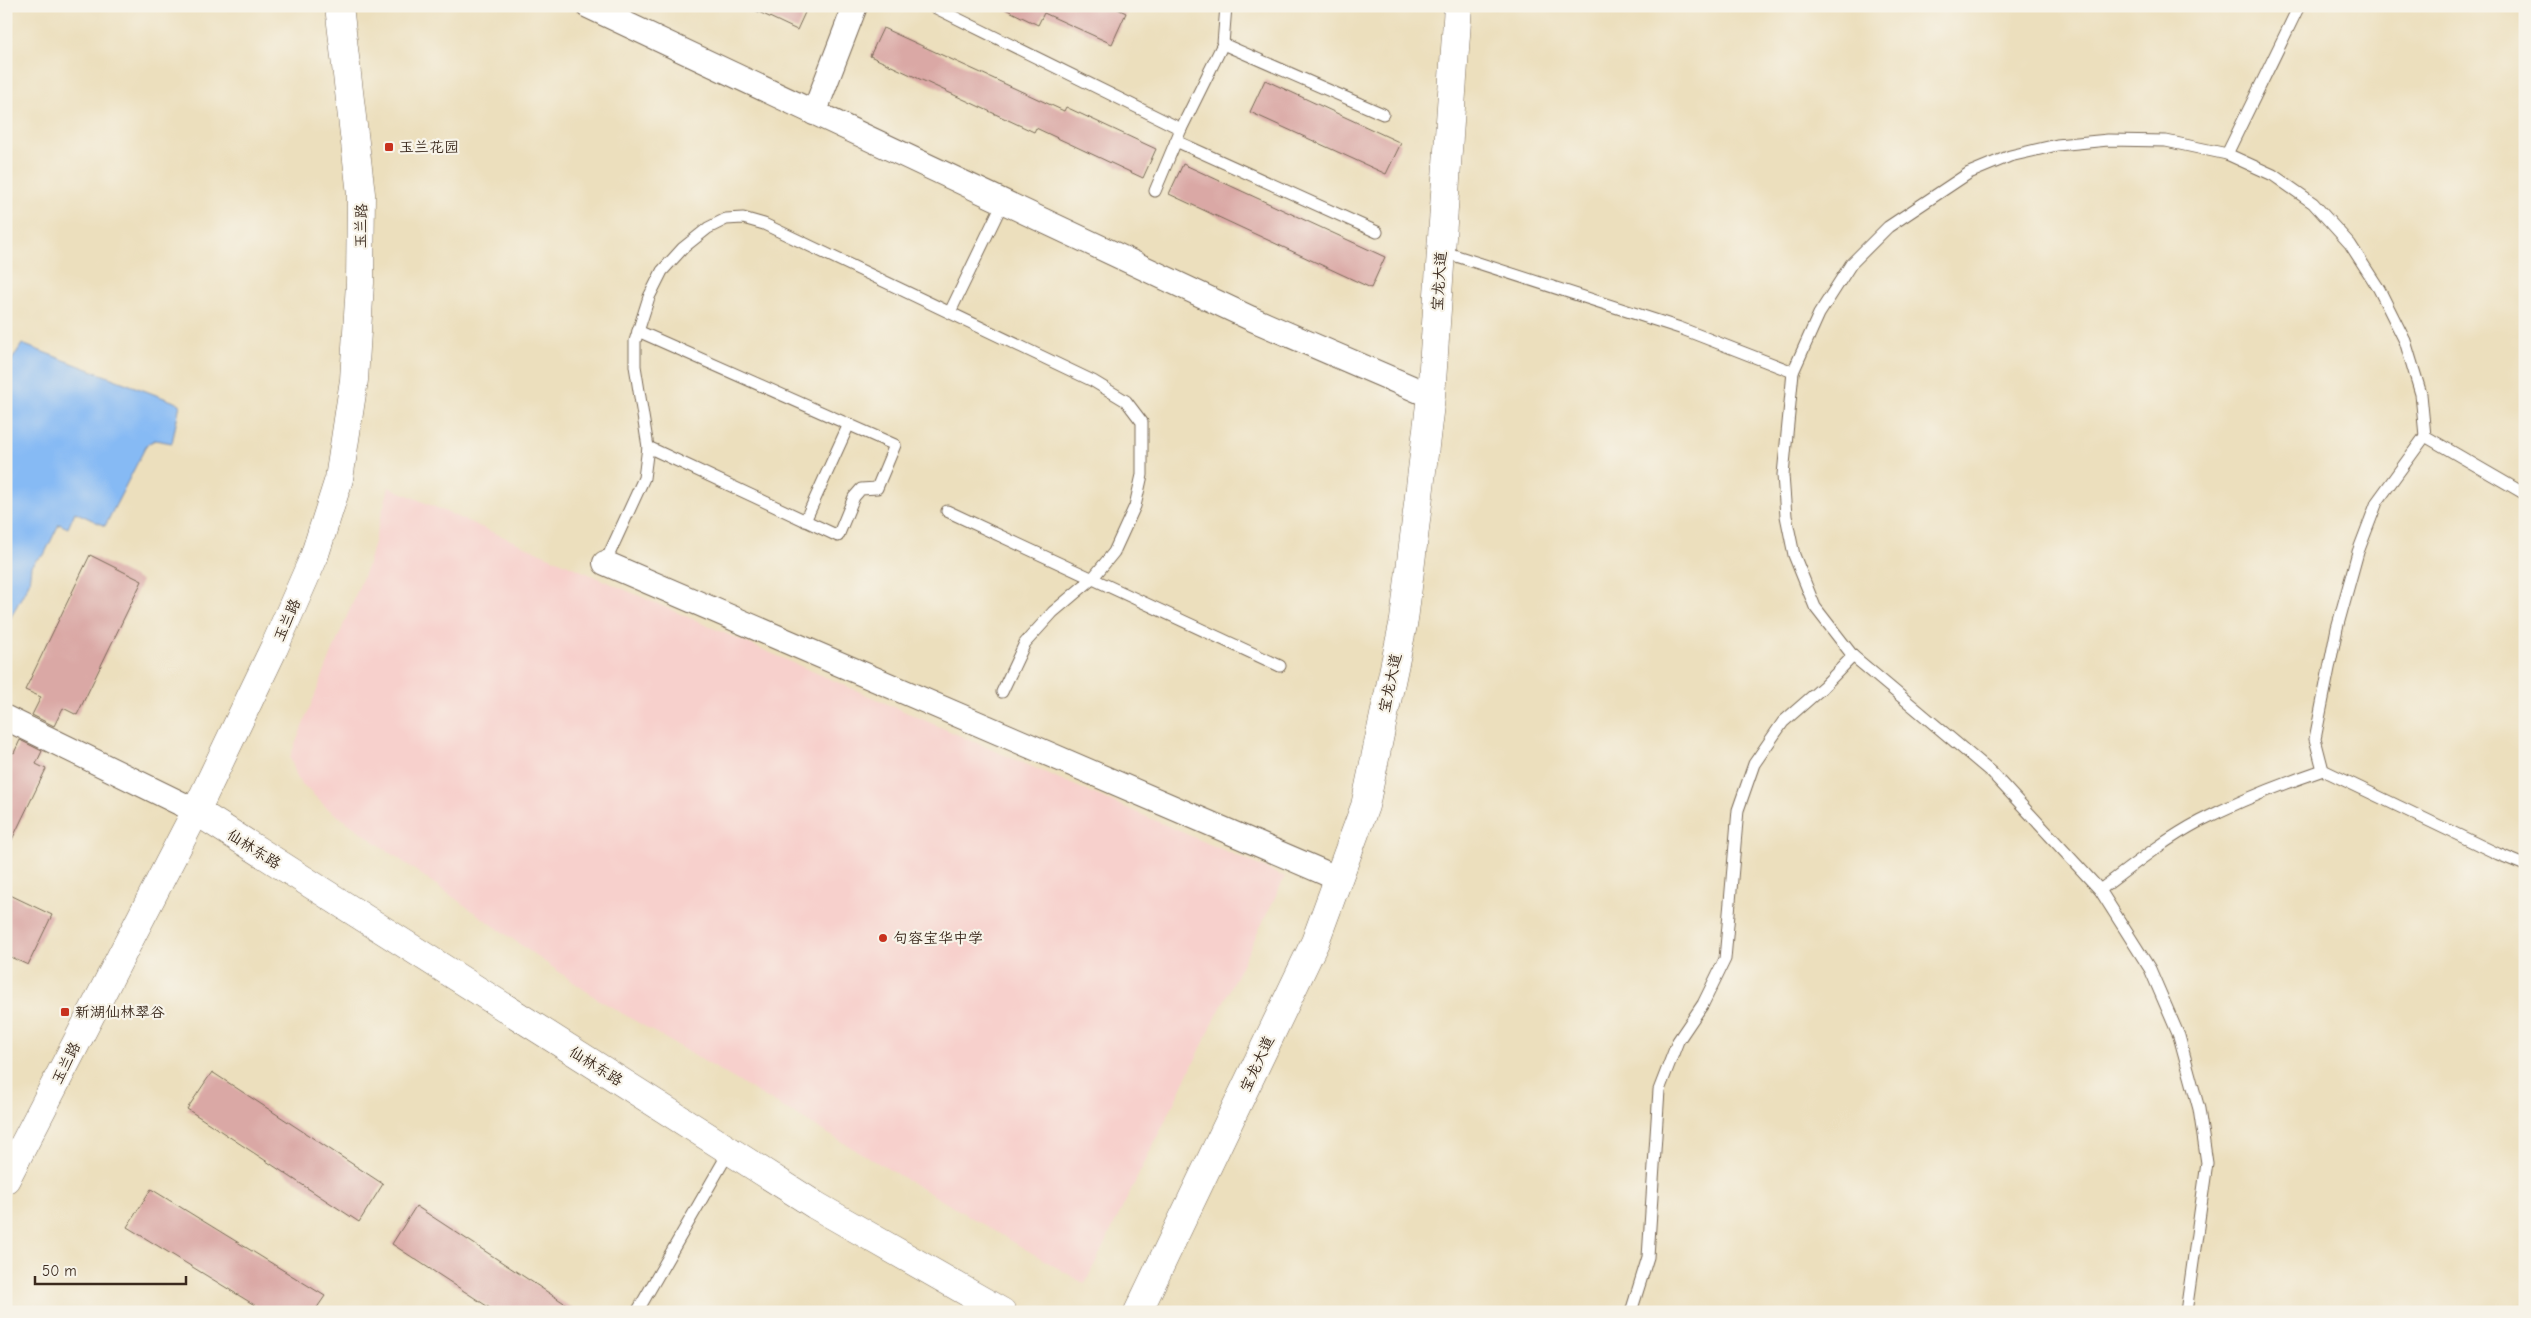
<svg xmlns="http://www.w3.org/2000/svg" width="2531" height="1318" viewBox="0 0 2531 1318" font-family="'Comic Neue','LXGW WenKai TC',sans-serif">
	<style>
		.built { fill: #f7d0cc }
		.water { fill: #86baf4; stroke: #607289 }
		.building { fill: #daa8a5 }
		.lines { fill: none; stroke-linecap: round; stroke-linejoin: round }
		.service-casing { stroke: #796956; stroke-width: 13 }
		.minor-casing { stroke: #796956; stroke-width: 26 }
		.tertiary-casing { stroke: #796956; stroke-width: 29 }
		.service { stroke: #fff; stroke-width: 11 }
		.minor { stroke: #fff; stroke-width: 24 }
		.tertiary { stroke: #fff; stroke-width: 28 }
		.poi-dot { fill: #c8321e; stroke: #f7f3e8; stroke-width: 2 }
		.labels { text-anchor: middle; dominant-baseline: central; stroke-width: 4.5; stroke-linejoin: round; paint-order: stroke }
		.poi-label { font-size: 15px; fill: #3b2a1e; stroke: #f7f3e8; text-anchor: start }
		.street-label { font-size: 15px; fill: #3b2a1e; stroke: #f7f3e8 }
	</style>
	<rect width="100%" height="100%" fill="#f7f3e8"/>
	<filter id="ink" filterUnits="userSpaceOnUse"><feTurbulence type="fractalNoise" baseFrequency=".02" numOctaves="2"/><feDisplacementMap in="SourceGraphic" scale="10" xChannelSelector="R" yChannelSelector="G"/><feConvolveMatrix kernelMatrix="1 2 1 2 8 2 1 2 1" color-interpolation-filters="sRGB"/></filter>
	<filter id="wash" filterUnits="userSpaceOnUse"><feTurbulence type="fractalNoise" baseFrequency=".0096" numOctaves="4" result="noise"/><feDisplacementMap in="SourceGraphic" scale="20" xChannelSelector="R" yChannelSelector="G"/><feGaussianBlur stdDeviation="1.12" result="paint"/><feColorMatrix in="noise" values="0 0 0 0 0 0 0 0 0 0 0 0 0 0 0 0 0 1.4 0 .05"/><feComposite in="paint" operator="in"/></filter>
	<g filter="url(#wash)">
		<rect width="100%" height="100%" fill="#ecdfbd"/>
		<path class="built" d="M389,487L1285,877L1085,1284L596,998L327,808L298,780L290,757L368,564Z"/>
		<path class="water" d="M22,344L180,404L172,443L155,440L147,444L105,526L75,512L68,528L59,524L44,555L37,559L31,566L29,583L6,626V369Z"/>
		<g id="blocks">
			<g class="building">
				<path d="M746,6H808L797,30Z"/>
				<path d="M999,6H1112L1126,13L1112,44L1044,13L1038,25Z"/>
				<path d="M883,28L1064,111L1066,107L1156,149L1143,178L1036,128L1034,132L870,56Z"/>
				<path d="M1265,80L1401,143L1386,174L1250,112Z"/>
				<path d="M1183,164L1385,257L1371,288L1169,194Z"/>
				<path d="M90,555L142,581L77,715L63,708L54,726L32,715L41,697L25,690Z"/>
				<path d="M20,740L42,751L36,764L46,769L6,852V749L14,753Z"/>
				<path d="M6,893L52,915L28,965L6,955Z"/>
				<path d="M212,1072L383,1184L359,1222L187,1109Z"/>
				<path d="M151,1189L325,1296L314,1312H266L127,1227Z"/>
				<path d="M416,1206L578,1312H496L392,1244Z"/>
			</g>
		</g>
	</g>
	<g filter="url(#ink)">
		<use href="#blocks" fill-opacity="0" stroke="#796956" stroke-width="1"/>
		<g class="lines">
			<g class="service-casing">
				<g id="service">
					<path d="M932,6L1181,129"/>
					<path d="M1223,44L1383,114"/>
					<path d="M1176,141L1377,232"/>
					<path d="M2227,154L2299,6"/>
					<path d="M1155,191L1181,129L1223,44L1226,6"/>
					<path d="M1441,251L1680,328L1793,372"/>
					<path d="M950,312L1003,202"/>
					<path d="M638,331L895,445L877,488L861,489L854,497L838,536L648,447"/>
					<path d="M947,511L1280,666"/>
					<path d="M805,521L849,424"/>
					<path d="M605,563L644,478L648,447L635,366V341L649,297L662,271L683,248L708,228L726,219L743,218L764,224L1093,381L1126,401L1142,422V475L1135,506L1114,552L1092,579L1053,612L1025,643L1002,692"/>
					<path d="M2323,770L2315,739L2337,628L2358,552L2377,502L2425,436"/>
					<path d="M2100,890C2132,866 2164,840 2200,821C2239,801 2282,784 2323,770L2498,854L2525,865"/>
					<path d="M637,1312L730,1150"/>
					<path d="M1631,1312L1648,1257L1659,1090L1678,1041L1703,1004L1725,959L1738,810L1754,764L1783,722L1823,687L1853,656"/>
					<path d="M2186,1312L2207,1163L2199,1109L2179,1036L2150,969L2100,890L1992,773L1853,656L1815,607L1794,555L1786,516L1783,475L1793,372L1819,314L1851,264L1888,227L1969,173L2010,156L2057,145L2108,140L2166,141L2227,154L2273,175L2313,203L2350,244L2379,289L2405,341L2421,394L2425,436L2525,494"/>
				</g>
			</g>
			<g class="minor-casing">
				<g id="minor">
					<path d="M588,6L1250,318L1431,396"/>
					<path d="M814,113L855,6"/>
					<path d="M605,563L1339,879"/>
					<path d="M6,718L196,811"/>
				</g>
			</g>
			<g class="tertiary-casing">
				<g id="tertiary">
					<path d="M196,811L815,1205L1002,1312"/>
					<path d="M6,1179L196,811L274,648L314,557L339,479L354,380L360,283L361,194L339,6"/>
					<path d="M1138,1312L1315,942L1365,806L1404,620L1431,396L1458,6"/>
				</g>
			</g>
			<use href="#service" class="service"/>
			<use href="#minor" class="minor"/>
			<use href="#tertiary" class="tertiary"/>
		</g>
	</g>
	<g class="poi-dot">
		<rect x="384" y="142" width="10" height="10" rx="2.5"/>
		<circle cx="883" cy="938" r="5"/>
		<rect x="60" y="1007" width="10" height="10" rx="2.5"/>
	</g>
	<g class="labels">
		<g class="poi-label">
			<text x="399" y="147">玉兰花园</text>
			<text x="893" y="938">句容宝华中学</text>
			<text x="75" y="1012">新湖仙林翠谷</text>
		</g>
		<g class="street-label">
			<text transform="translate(361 226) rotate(-89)">玉兰路</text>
			<text transform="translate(1439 281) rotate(-86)">宝龙大道</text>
			<text transform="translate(287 620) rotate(-66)">玉兰路</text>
			<text transform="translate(1390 683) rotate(-78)">宝龙大道</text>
			<text transform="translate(254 849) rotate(32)">仙林东路</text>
			<text transform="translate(66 1063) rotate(-63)">玉兰路</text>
			<text transform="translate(1257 1064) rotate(-65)">宝龙大道</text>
			<text transform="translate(596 1066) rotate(32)">仙林东路</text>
		</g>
	</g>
	<rect width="2531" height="1318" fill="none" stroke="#f7f3e8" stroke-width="25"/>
	<path d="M35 1276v8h151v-8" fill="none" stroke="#3b2a1e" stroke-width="2.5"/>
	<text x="42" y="1276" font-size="15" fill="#3b2a1e" stroke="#f7f3e8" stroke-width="4" paint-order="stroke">50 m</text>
</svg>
